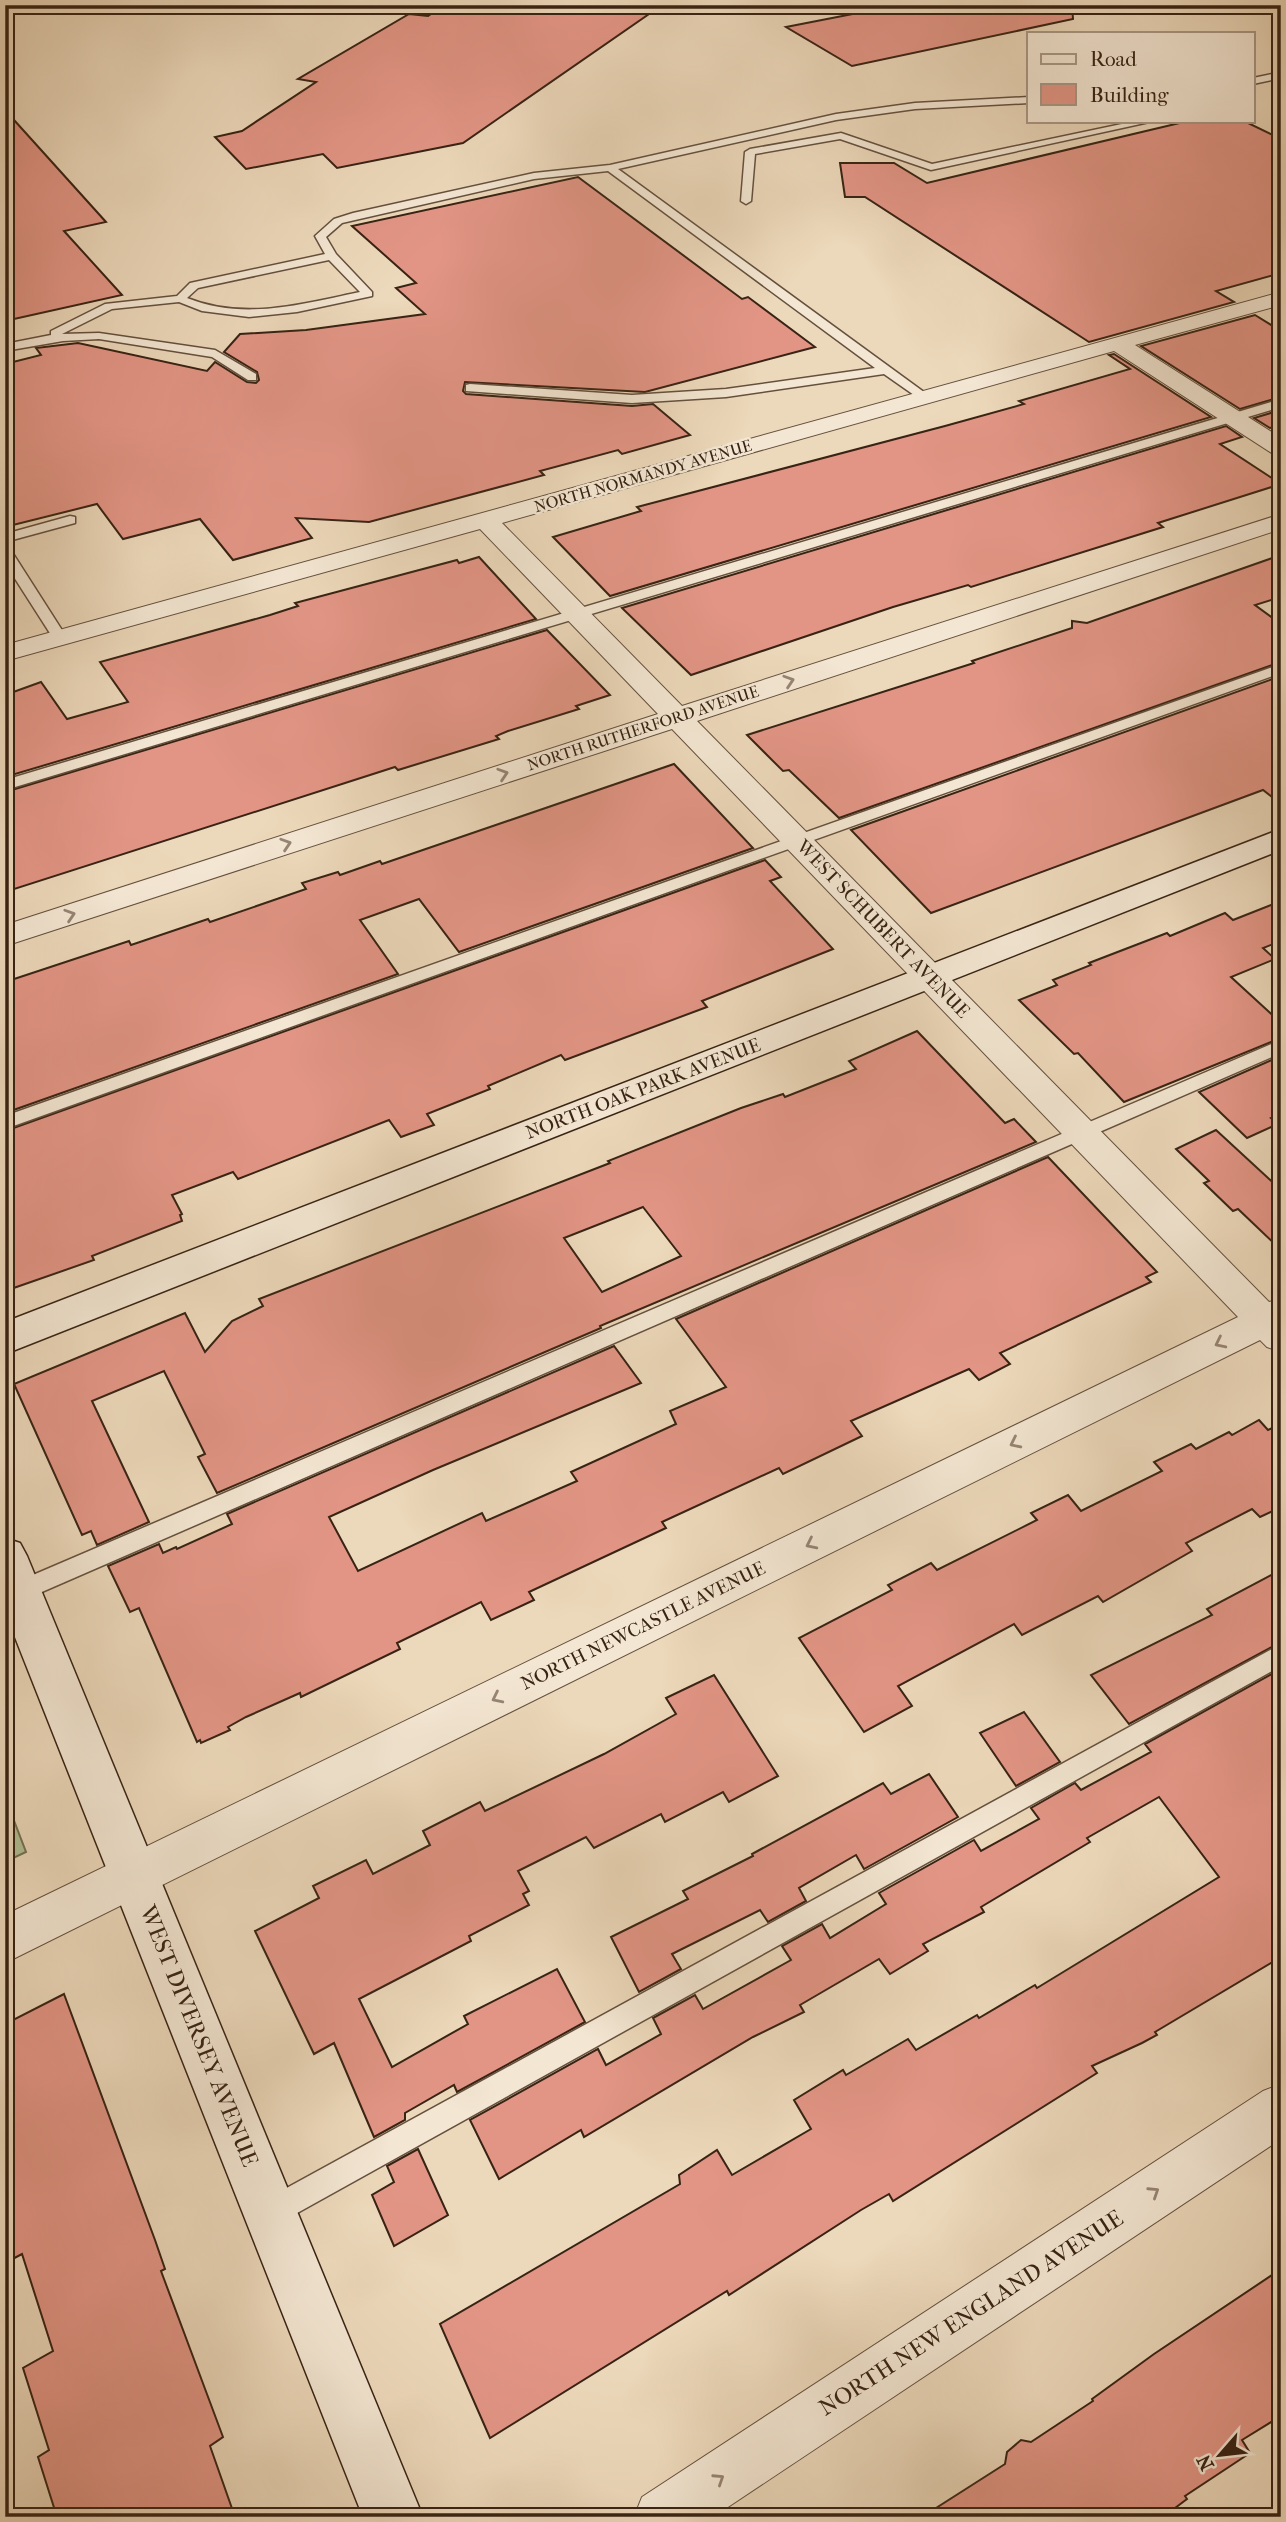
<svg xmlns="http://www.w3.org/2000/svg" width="1286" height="2522" viewBox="0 0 1286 2522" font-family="'IM FELL French Canon',serif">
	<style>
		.green { fill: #b1c095; stroke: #747254; stroke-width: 2 }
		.building { fill: #e29585; stroke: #382314; stroke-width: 2; fill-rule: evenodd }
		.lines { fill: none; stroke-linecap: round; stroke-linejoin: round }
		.lane-casing { stroke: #65503e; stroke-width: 3 }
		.street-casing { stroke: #65503e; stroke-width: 2 }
		.secondary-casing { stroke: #382314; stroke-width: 3 }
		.lane { fill: #f3e6d2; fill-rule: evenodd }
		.street { fill: #f3e6d2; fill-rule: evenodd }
		.secondary { fill: #f3e6d2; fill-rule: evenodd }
		.oneway { stroke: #968473 }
		.labels { text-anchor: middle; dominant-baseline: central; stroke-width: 5; stroke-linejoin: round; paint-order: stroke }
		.far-street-label { font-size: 16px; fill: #382314; stroke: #f3e6d2 }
		.street-label { font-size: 19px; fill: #382314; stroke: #f3e6d2 }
		.near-street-label { font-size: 23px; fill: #382314; stroke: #f3e6d2 }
	</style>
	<rect width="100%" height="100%" fill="#ecd8ba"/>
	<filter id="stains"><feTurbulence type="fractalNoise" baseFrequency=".00286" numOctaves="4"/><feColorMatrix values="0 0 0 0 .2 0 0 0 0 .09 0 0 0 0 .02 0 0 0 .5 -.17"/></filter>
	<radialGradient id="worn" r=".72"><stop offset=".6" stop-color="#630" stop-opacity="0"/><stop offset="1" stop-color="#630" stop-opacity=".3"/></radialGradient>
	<path class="green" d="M5,1797L26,1852L5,1862Z"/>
	<g class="building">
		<path d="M445,5H662L463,143L337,168L323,154L246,169L215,137L242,131L316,82L298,79L409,14L428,16Z"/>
		<path d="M959,5H1072L1073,19L852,66L786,27L868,11L940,9Z"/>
		<path d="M5,110L106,222L64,231L122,295L5,321Z"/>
		<path d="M1188,121H1244L1281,139V273L1216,291L1234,302L1089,342L865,197H845L840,163H894L927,183Z"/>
		<path d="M578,177L742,299L748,297L815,347L645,392L465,382L463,391L466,394L632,406L653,404L690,435L622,454L618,450L540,471L544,475L369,522L296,518L312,538L233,560L200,519L123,539L97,504L5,527V364L41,355L36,348L78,343L207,371L215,362L247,382L256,383L259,380L257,372L224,352L240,334L306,330L425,314L396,288L416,283L352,226Z"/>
		<path d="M1255,315L1281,331V397L1240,409L1141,346Z"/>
		<path d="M1114,354L1211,417L610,596L553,537L641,511L637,507L945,426L1024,404L1019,401L1130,369L1109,355Z"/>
		<path d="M1281,410V425L1270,428L1254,418Z"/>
		<path d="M1226,426L1242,437L1220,444L1281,484L1158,523L1163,527L971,587L968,585L893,607L691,675L622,608Z"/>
		<path d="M1281,555V597L1255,605L1281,624V662L839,818L789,770L783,771L747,735L974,663L972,661L1072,628V621L1087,623Z"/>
		<path d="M479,557L536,619L5,777V695L41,682L67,719L128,702L100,662L270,615L298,606L295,603L457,560L459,563Z"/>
		<path d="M547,630L610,695L576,706L579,709L508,731L496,736L499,739L398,770L395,767L5,892V792Z"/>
		<path d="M1281,676V804L1263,790L931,913L851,830Z"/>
		<path d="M674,764L753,848L459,952L419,899L360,920L398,974L5,1113V982L129,941L131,945L208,919L210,922L306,889L302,883L338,872L340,875L380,861L382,864Z"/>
		<path d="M765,860L781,877L770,881L833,949L702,1001L707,1007L565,1060L561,1055L488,1086L490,1089L427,1114L434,1125L401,1137L389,1120L238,1179L233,1172L172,1195L182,1214L180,1215L182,1221L92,1256L94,1260L5,1291V1131Z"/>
		<path d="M1281,901V941L1263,948L1275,959L1231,977L1281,1023V1038L1124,1102L1078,1053L1074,1054L1019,1000L1057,985L1053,980L1091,965L1089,963L1167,933L1170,936L1225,913L1233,920Z"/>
		<path d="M917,1031L1005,1123L1014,1119L1036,1142L600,1326L601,1328L217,1493L198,1457L205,1454L164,1371L92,1401L149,1522L97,1545L91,1531L82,1535L14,1384L185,1313L205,1352L232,1321L263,1306L259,1299L610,1163L608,1161L741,1108L783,1094L785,1097L856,1069L849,1061ZM643,1207L681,1256L602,1292L564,1238Z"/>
		<path d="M1281,1056V1114L1271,1118L1278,1124L1247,1138L1199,1092Z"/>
		<path d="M1216,1130L1281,1190V1250L1238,1209L1233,1211L1204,1183L1209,1181L1176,1149Z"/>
		<path d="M1048,1157L1157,1272L1146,1277L1151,1282L1000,1353L1010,1364L979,1380L969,1369L851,1421L862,1436L783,1474L779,1468L662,1522L666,1528L529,1592L534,1600L491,1620L481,1602L397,1643L400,1649L301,1697L300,1693L246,1717L228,1727L230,1730L201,1743L200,1740L197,1742L139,1608L130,1612L108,1566L159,1544L163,1553L176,1547L177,1549L232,1524L227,1514L614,1346L641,1383L433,1470L329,1517L358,1571L482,1513L486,1521L577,1481L571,1472L676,1424L670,1411L726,1387L676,1319Z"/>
		<path d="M1259,1420L1268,1430L1281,1424V1507L1260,1517L1252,1509L1186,1543L1192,1551L1103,1602L1098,1596L1022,1635L1014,1624L898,1686L912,1706L864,1732L799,1638L892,1590L888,1585L931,1563L937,1570L1037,1520L1031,1513L1068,1495L1081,1511L1162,1471L1154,1462L1191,1444L1196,1449L1229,1432L1232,1435Z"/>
		<path d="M1281,1570V1642L1129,1724L1091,1675L1212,1615L1207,1609Z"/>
		<path d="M1281,1669V1957L1155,2032L1157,2035L1142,2043L1092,2066L1097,2073L893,2201L889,2194L861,2210L729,2295L727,2291L490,2438L440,2324L680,2184L679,2175L717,2150L732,2175L811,2129L794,2100L843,2070L846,2075L908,2039L916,2050L977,2015L979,2018L1035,1985L1037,1988L1219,1877L1159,1797L1087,1838L1090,1842L981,1907L984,1912L923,1944L928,1951L890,1974L879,1959L800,2005L804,2012L753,2037L584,2137L581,2130L499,2179L470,2120L598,2049L606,2065L661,2034L653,2018L695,1995L703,2009L791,1960L782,1946L822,1924L830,1938L886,1904L879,1893L974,1840L981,1851L1039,1819L1031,1808L1075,1783L1081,1790L1151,1752L1145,1744Z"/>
		<path d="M714,1675L778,1776L729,1802L723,1792L665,1822L661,1814L594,1848L586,1837L518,1871L529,1891L523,1894L529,1905L469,1936L471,1941L359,1999L392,2067L468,2024L464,2016L557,1969L585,2022L457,2092L454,2085L405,2113V2120L374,2137L334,2043L314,2054L255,1931L319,1898L313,1886L366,1860L373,1874L430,1845L423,1831L480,1802L485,1811L604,1754L676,1714L666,1698Z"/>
		<path d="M1024,1712L1060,1762L1016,1786L980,1733Z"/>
		<path d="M929,1774L958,1817L864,1869L856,1855L799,1888L806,1901L768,1922L760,1910L672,1954L681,1969L639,1992L611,1937L688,1899L683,1891L753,1856L752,1854L883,1783L891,1794Z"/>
		<path d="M64,1994L155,2240L165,2269L161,2271L223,2437L210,2446L235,2517H57L38,2457L49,2450L23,2368L53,2351L22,2254L5,2263V2024Z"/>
		<path d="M418,2149L448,2215L394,2246L372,2195L394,2182L387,2166Z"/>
		<path d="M1281,2269V2416L1242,2440L1250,2453L1185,2496L1187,2499L1163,2517H922L1005,2464L1007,2452L1021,2440L1031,2442L1093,2401L1092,2399L1154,2354Z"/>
	</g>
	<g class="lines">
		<g class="lane-casing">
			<g id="lane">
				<path d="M1281,72V78L1253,84V78Z"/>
				<path d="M1029,97V103L915,109L836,120L618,169L928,395V401L924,402L884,374L726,397L632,403L466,391V385L470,384L632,395L726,389L875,368L608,171L534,179L342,223L326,237L336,254L372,292V296L297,312L249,317L202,311L179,302L112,309L62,334L99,333L215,350L256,374V380H248L212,357L99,339L63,341L5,351V344L51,335V331L105,304L177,296L190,283L325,254L315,236L334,219L353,213L534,173L610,165L836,114L915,103ZM329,260L360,292C302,304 244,321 187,298L198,288Z"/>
				<path d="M1136,121H1154L931,170L840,139L755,154L751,201L746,204L741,201L745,152L750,149L841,133L932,164Z"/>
				<path d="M1281,399V407L5,790V780Z"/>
				<path d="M70,516L75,517V523L5,542V534Z"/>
				<path d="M5,548L12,552L67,638L65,641H55L53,638L5,563Z"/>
				<path d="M1281,664V673L5,1129V1116Z"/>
				<path d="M1281,1040V1053L28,1598L20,1600L12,1598L9,1591L12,1584Z"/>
				<path d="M1281,1644V1666L281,2222L271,2226L261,2222L257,2212L261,2202Z"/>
			</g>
		</g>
		<g class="street-casing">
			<g id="street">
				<path d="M1281,292V305L1135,345L1281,438V456L1273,454L1114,351L502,523L682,706L1281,514V529L697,721L1269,1302L1281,1299V1352L1267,1347L1260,1340L5,1963V1915L1238,1317L672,729L5,946V925L658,714L480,529L5,661V645Z"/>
				<path d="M1281,2084V2139L713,2517H634L642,2497L1263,2091Z"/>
			</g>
		</g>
		<g class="secondary-casing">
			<g id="secondary">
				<path d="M1281,829V850L5,1354V1322Z"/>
				<path d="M5,1538L20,1543L27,1556L423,2517H363L5,1612Z"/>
			</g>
		</g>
		<use href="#lane" class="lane"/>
		<use href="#street" class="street"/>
		<use href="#secondary" class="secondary"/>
	</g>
	<defs><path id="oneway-chevron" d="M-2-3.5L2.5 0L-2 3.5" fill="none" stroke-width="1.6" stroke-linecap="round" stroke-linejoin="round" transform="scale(1.75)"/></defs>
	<g class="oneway">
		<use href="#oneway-chevron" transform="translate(789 681) rotate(-18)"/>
		<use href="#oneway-chevron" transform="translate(503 774) rotate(-18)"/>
		<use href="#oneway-chevron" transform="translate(286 844) rotate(-18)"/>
		<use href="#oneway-chevron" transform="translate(70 915) rotate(-18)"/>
		<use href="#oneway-chevron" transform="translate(1220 1343) rotate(154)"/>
		<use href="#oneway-chevron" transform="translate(1015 1443) rotate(154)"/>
		<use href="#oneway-chevron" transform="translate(811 1544) rotate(154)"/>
		<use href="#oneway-chevron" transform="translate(497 1698) rotate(154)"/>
		<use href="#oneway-chevron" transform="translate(1154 2192) rotate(-33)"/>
		<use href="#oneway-chevron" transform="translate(719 2479) rotate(-33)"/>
	</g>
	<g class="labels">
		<g class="far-street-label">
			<text transform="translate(643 476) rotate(-16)">NORTH NORMANDY AVENUE</text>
			<text transform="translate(643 728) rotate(-18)">NORTH RUTHERFORD AVENUE</text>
		</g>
		<g class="street-label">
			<text transform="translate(883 929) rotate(46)">WEST SCHUBERT AVENUE</text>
			<text transform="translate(643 1089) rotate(-21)">NORTH OAK PARK AVENUE</text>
			<text transform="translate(643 1626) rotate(-26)">NORTH NEWCASTLE AVENUE</text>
		</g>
		<g class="near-street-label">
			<text transform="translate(199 2036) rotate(68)">WEST DIVERSEY AVENUE</text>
			<text transform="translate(971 2313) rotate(-33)">NORTH NEW ENGLAND AVENUE</text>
		</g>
	</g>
	<rect width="1286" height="2522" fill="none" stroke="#ecd8ba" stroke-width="28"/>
	<rect x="7" y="7" width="1272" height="2508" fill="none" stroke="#382314" stroke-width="3.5"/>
	<rect x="14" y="14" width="1258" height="2494" fill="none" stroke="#382314" stroke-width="2"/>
	<rect x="1027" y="32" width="228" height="91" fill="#f3e6d2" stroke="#a89886" stroke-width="2"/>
	<rect x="1041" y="54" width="35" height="10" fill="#f3e6d2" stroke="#a89886" stroke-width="2"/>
	<text x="1090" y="66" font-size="21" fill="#382314">Road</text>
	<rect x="1041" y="84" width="35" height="21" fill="#e29585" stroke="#a89886" stroke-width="2"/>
	<text x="1090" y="102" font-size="21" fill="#382314">Building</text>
	<g transform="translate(1220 2455) rotate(242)" stroke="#f3e6d2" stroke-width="5" paint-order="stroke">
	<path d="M0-5L12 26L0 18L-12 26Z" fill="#382314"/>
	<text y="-10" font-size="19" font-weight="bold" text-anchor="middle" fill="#382314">N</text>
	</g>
	<rect width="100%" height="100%" filter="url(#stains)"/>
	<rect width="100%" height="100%" fill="url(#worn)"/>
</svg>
